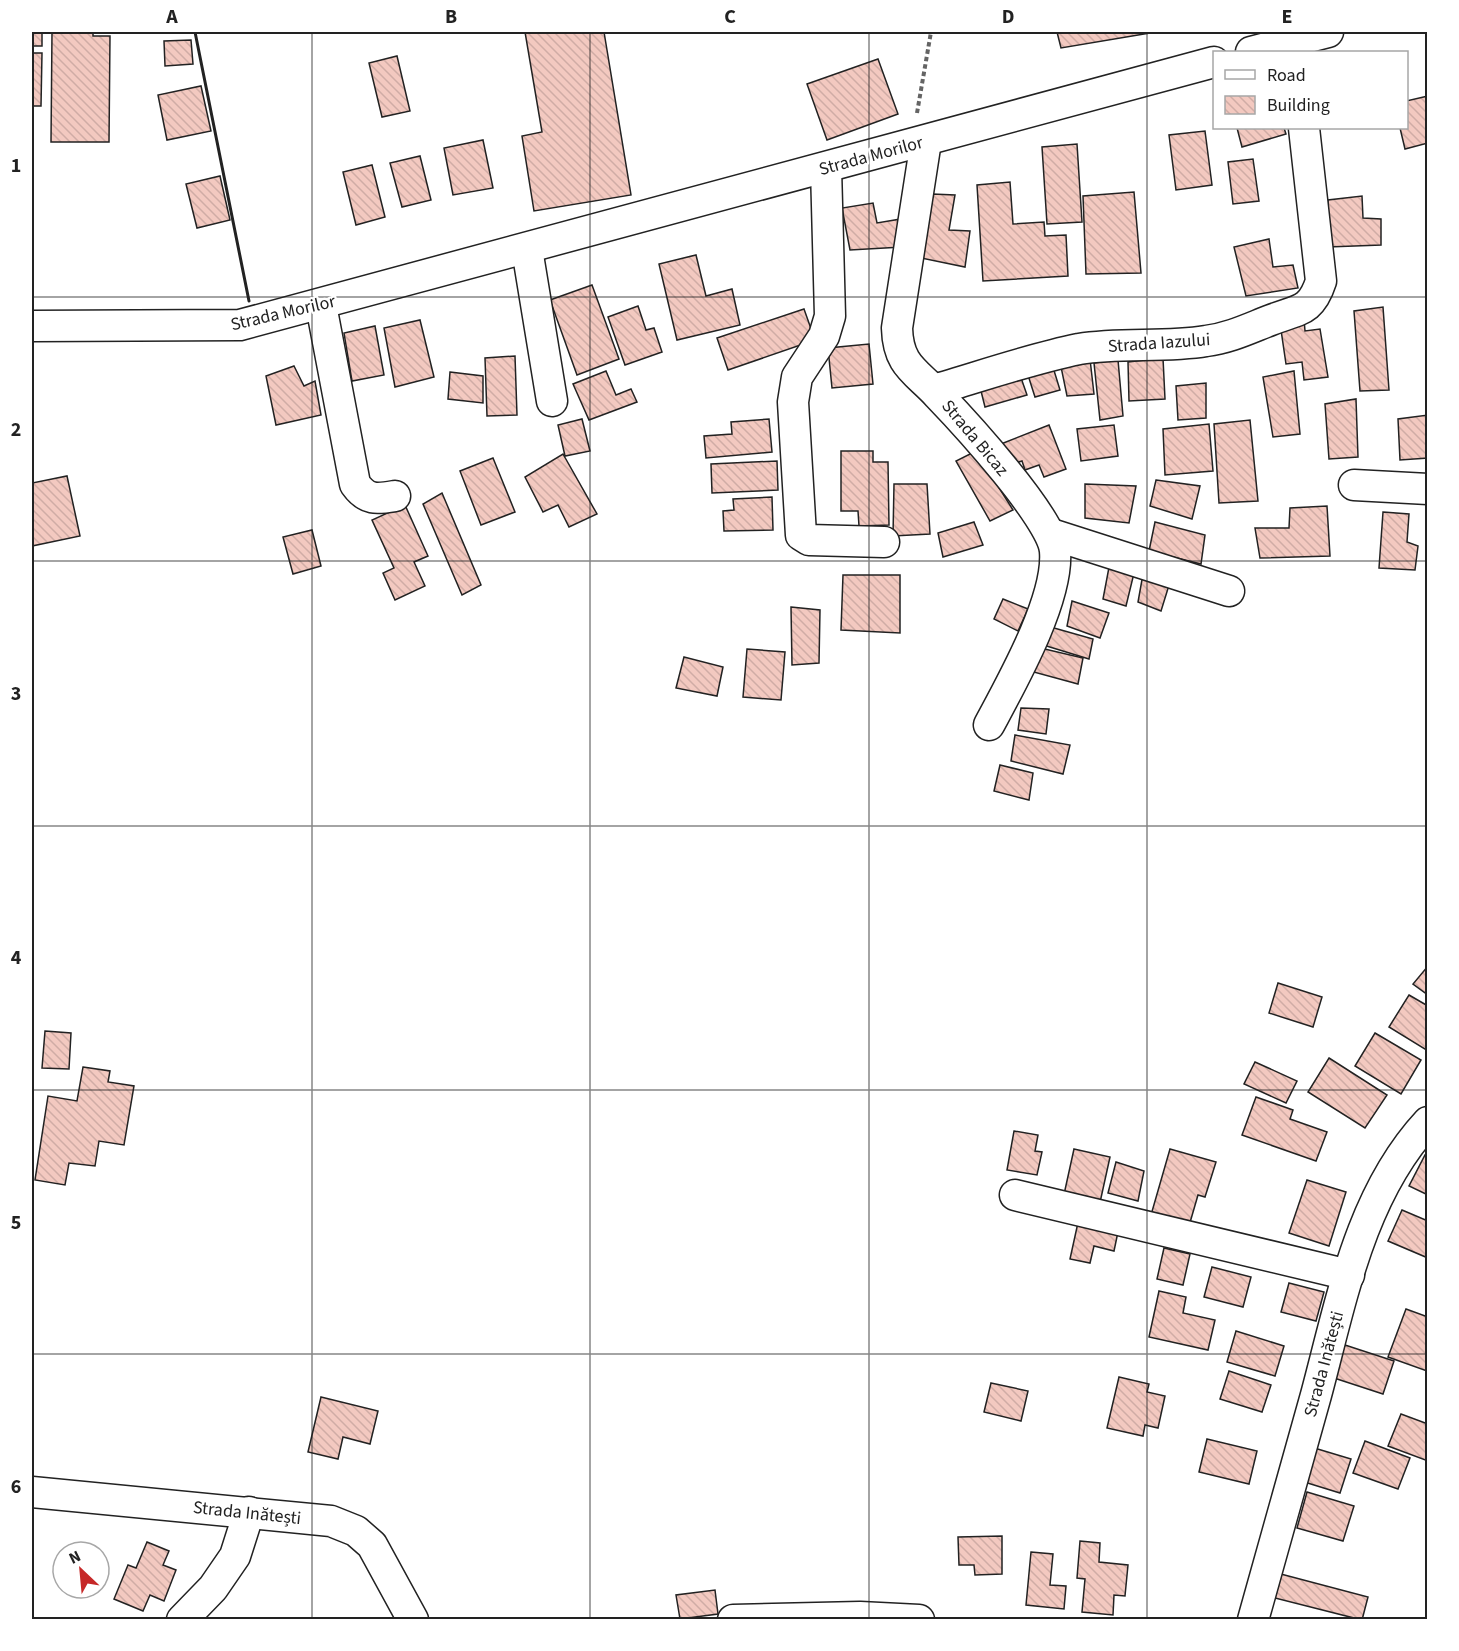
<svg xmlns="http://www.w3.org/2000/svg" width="1459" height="1651" viewBox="0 0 1459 1651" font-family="'Source Sans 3',sans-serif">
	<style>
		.building { fill: url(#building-back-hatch); stroke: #222; stroke-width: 1.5 }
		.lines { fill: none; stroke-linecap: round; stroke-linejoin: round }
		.minor-casing { stroke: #222; stroke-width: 33 }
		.path { stroke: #646464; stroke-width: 4; stroke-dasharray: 4.5 3; stroke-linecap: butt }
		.minor { stroke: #fff; stroke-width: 30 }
		.wall { stroke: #222; stroke-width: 3 }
		.grid { fill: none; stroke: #222; stroke-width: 1.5; stroke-opacity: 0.55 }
		.labels { text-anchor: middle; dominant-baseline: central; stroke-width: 4.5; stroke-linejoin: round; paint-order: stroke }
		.street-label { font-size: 18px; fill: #222; stroke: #fff }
		.neatline { fill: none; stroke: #222; stroke-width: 2 }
		.grid-label { font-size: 20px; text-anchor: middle; font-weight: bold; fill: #222 }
	</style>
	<defs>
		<pattern id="building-back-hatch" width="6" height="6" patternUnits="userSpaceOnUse" patternTransform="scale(1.5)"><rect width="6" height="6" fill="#f3c9c0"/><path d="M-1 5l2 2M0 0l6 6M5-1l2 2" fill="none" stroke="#d0aca5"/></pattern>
	</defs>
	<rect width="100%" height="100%" fill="#fff"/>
	<g class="building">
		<rect x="32" y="32" width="10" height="14"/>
		<path d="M52,32H93V36H110L109,142H51Z"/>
		<path d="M525,32H604L631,195L534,211L522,136L542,132Z"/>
		<path d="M1057,32H1156L1061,48Z"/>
		<path d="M191,40L193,64L165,66L164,41Z"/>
		<path d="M32,53H42L41,106H32Z"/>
		<path d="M397,56L410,111L382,117L369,63Z"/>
		<path d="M878,59L898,114L827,140L807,84Z"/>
		<path d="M201,86L211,131L167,140L158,95Z"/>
		<path d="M1428,96V143L1405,149L1400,128H1406V101Z"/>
		<path d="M1237,128H1284L1286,134L1242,147Z"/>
		<path d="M1205,131L1212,185L1176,190L1169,135Z"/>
		<path d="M483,140L493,188L453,195L444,148Z"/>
		<path d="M1077,144L1082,222L1047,224L1042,147Z"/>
		<path d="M420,156L431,200L402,207L390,163Z"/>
		<path d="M1253,159L1259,201L1233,204L1228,162Z"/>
		<path d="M372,165L385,217L356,225L343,172Z"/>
		<path d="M220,176L230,220L197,228L186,184Z"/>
		<path d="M1010,182L1013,224L1044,222L1045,236L1066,235L1068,276L983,281L977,185Z"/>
		<path d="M1134,192L1141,273L1086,274L1083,196Z"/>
		<path d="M932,194L955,195L949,230L970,231L965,267L921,258Z"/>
		<path d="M1362,196L1363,218L1381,219V245L1328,247V200Z"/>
		<path d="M873,203L877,223L901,219L902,247L850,250L842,208Z"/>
		<path d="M1269,239L1273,267L1293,265L1298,288L1246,296L1234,247Z"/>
		<path d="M696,255L706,296L732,289L740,325L677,340L659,264Z"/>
		<path d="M592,285L619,359L577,375L550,300Z"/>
		<path d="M638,306L646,330L654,328L662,352L625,365L608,317Z"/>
		<path d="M1383,307L1389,390L1360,391L1354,311Z"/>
		<path d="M804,309L815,340L728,370L717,338Z"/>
		<path d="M1304,319L1305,331L1320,329L1328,377L1304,380L1302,362L1286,364L1280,323Z"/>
		<path d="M420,320L434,377L395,387L384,328Z"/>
		<path d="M375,326L384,375L352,381L344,333Z"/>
		<path d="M869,344L873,384L832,388L828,348Z"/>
		<path d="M515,356L517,415L487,416L485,358Z"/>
		<path d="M1163,358L1165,399L1129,401L1128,362Z"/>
		<path d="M1090,359L1094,394L1067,396L1060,362Z"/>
		<path d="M1118,360L1123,416L1100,420L1094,363Z"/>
		<path d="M1052,364L1060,390L1035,397L1027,372Z"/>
		<path d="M294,366L304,386L315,381L321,415L276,425L266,376Z"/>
		<path d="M606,371L616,395L631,389L637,402L589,420L573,384Z"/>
		<path d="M1294,371L1300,434L1273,437L1263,377Z"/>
		<path d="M450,372L483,376V403L448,399Z"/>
		<path d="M1019,372L1027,395L985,407L979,383Z"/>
		<path d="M1206,383V418L1178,420L1176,386Z"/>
		<path d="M1356,399L1358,457L1329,459L1325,404Z"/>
		<path d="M1428,415V458L1400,460L1398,419Z"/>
		<path d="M582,419L590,451L565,456L558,425Z"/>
		<path d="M769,419L772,452L706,458L704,436L732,434L731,422Z"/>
		<path d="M1250,420L1258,501L1219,503L1214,424Z"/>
		<path d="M1209,424L1213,471L1165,475L1163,429Z"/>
		<path d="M1049,425L1066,469L1044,477L1039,465L1025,470L1022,461L1009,465L1001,444Z"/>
		<path d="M1114,425L1118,456L1081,461L1077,429Z"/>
		<path d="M841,451H873V462H888L889,525L859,526L858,511H841Z"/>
		<path d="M976,451L1013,510L990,521L956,461Z"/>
		<path d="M563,454L597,514L569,527L558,505L543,512L525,477Z"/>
		<path d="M493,458L515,512L481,525L460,471Z"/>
		<path d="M777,461L778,490L712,493L711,464Z"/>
		<path d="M67,476L80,536L32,546V483Z"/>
		<path d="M1156,480L1200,486L1192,519L1150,506Z"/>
		<path d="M894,484H927L930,534L893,536Z"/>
		<path d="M1085,484L1136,486L1129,523L1085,518Z"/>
		<path d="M442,493L481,585L462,595L423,504Z"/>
		<path d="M772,497L773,530L724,531L723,511L734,510L733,499Z"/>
		<path d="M405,505L428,556L414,562L425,586L395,600L383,573L394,568L372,520Z"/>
		<path d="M1327,506L1330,556L1260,558L1255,528H1289L1290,508Z"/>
		<path d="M1383,512L1409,514L1407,542L1418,546L1415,570L1379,568Z"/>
		<path d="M974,522L983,545L943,557L938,533Z"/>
		<path d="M1155,522L1205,535L1201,564L1149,551Z"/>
		<path d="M312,530L321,566L293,574L283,537Z"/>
		<path d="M1110,562L1135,569L1126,606L1103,599Z"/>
		<path d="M1143,574L1170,582L1161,611L1138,602Z"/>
		<path d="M843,575H900V633L841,630Z"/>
		<path d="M1003,599L1028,609L1018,631L994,619Z"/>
		<path d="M1072,601L1109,613L1100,638L1067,626Z"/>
		<path d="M791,607L820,610L819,663L792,665Z"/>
		<path d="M1047,626L1093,639L1089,659L1040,644Z"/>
		<path d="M1032,646L1083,658L1078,684L1030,671Z"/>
		<path d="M747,649L785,652L781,700L743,697Z"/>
		<path d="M684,657L723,667L717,696L676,688Z"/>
		<path d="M1021,708L1049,709L1046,734L1018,730Z"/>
		<path d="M1015,735L1070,745L1063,774L1011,761Z"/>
		<path d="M1000,765L1033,773L1029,800L994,791Z"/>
		<path d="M1428,966V995L1413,984Z"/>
		<path d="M1278,983L1322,997L1313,1027L1269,1013Z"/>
		<path d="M1409,995L1428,1006V1051L1389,1027Z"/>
		<path d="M45,1031L71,1033L69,1069L42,1068Z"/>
		<path d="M1375,1033L1421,1060L1401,1094L1355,1066Z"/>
		<path d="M1329,1058L1387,1095L1365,1128L1308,1092Z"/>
		<path d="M1255,1062L1297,1081L1286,1103L1244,1084Z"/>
		<path d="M83,1067L110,1071L108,1082L134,1086L124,1145L99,1141L95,1166L69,1163L65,1185L35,1180L48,1096L77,1101Z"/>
		<path d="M1256,1097L1293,1110L1290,1119L1327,1132L1316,1161L1242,1135Z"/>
		<path d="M1014,1131L1038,1135L1035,1151L1042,1152L1037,1175L1007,1170Z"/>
		<path d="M1074,1149L1110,1157L1099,1207L1063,1199Z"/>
		<path d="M1170,1149L1216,1162L1205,1197L1198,1195L1189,1226L1151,1215Z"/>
		<path d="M1425,1155L1428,1156V1195L1409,1186Z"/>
		<path d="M1116,1162L1144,1171L1138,1201L1108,1193Z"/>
		<path d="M1307,1180L1346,1192L1329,1246L1289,1233Z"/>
		<path d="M1402,1210L1428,1221V1258L1388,1241Z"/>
		<path d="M1079,1218L1119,1227L1114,1251L1094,1246L1090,1263L1070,1259Z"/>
		<path d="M1164,1248L1190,1254L1183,1285L1157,1279Z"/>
		<path d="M1212,1267L1251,1277L1243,1307L1204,1297Z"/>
		<path d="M1289,1283L1324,1292L1316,1321L1281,1312Z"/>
		<path d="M1159,1291L1186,1297L1183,1313L1215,1320L1208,1350L1149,1337Z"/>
		<path d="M1406,1309L1428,1317L1427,1371L1388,1357Z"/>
		<path d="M1236,1331L1284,1346L1275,1376L1227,1362Z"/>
		<path d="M1345,1345L1394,1361L1383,1394L1334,1378Z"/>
		<path d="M1229,1371L1271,1385L1262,1412L1220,1399Z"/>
		<path d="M1119,1377L1149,1384L1147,1392L1165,1396L1158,1428L1145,1425L1143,1436L1107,1428Z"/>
		<path d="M991,1383L1028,1391L1021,1421L984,1412Z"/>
		<path d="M321,1397L378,1411L370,1444L343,1437L338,1459L308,1452Z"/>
		<path d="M1401,1414L1428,1424V1461L1388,1446Z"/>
		<path d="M1207,1439L1257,1451L1249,1484L1199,1472Z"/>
		<path d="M1365,1441L1410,1458L1398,1489L1353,1473Z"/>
		<path d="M1311,1447L1351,1459L1340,1493L1301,1481Z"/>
		<path d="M1307,1492L1354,1506L1343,1541L1297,1528Z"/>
		<path d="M1002,1536V1574L975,1575L974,1565H959L958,1537Z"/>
		<path d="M1080,1541L1100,1543L1099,1562L1128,1565L1125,1596L1114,1595L1113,1615L1082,1612L1085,1579L1077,1578Z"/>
		<path d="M147,1542L169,1551L163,1565L176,1570L164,1601L150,1595L143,1611L114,1599L128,1565L136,1568Z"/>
		<path d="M1031,1552L1053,1554L1050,1585L1066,1586L1064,1609L1026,1605Z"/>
		<path d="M1277,1573L1368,1597L1362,1620L1271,1597Z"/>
		<path d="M715,1590L718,1614L680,1619L676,1595Z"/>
	</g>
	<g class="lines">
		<g class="minor-casing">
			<g id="minor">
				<path d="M1251,52L1328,32"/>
				<path d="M926,141L897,328C898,366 916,371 938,395C965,423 1052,518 1055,551C1059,599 1012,682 989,725"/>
				<path d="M826,168L830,316L824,336L797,377L793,402L801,535L809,540L884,542"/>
				<path d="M527,249L552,401"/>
				<path d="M321,305L355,484C367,501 377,499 395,496"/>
				<path d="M32,326L240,325L1214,62"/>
				<path d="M934,390C982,376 1030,359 1079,349C1121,342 1165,348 1206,341C1230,338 1250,328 1271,320C1299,309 1311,312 1321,281L1304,128"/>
				<path d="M1354,485L1428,489"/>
				<path d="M1051,534L1229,591"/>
				<path d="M1015,1195L1349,1275"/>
				<path d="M32,1492L331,1521L356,1531L372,1545L413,1620"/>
				<path d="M182,1620L213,1588L235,1556L249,1512"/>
				<path d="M733,1620L860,1617L919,1620"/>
				<path d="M1253,1620C1274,1545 1295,1470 1316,1395C1341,1302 1360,1195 1428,1122"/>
			</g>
		</g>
		<path class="path" d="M917,113L931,32"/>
		<use href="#minor" class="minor"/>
		<path class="wall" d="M195,32L249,301"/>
	</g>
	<path class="grid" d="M312,32V1620M590,32V1620M869,32V1620M1147,32V1620M32,297H1428M32,561H1428M32,826H1428M32,1090H1428M32,1354H1428"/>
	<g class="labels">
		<g class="street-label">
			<text transform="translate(871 156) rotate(-15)">Strada Morilor</text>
			<text transform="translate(283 313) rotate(-13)">Strada Morilor</text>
			<text transform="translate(1159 343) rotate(-4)">Strada Iazului</text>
			<text transform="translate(975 438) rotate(50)">Strada Bicaz</text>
			<text transform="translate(1324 1364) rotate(-75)">Strada Inătești</text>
			<text transform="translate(247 1513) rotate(6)">Strada Inătești</text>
		</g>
	</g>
	<rect width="1459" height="1651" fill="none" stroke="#ffffff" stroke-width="66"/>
	<rect x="1213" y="51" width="195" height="78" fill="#ffffff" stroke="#a7a7a7" stroke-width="1.5"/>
	<rect x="1225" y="70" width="30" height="9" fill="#ffffff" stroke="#a7a7a7" stroke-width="1.5"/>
	<text x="1267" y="81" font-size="18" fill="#222222">Road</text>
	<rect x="1225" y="96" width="30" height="18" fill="url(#building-back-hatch)" stroke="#a7a7a7" stroke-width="1.5"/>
	<text x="1267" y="111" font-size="18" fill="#222222">Building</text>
	<g transform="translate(81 1570) rotate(334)"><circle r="28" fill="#ffffff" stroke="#a7a7a7" stroke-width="1.5"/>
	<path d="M0-4.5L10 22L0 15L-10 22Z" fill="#c62828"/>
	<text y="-9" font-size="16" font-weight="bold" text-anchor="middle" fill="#222222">N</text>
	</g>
	<rect x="33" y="33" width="1393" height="1585" class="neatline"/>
	<g class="grid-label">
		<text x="172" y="23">A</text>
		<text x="451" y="23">B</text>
		<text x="730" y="23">C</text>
		<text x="1008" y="23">D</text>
		<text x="1287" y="23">E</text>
		<text x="16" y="172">1</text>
		<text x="16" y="436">2</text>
		<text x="16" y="700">3</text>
		<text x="16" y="964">4</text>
		<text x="16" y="1229">5</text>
		<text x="16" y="1493">6</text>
	</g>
</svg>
